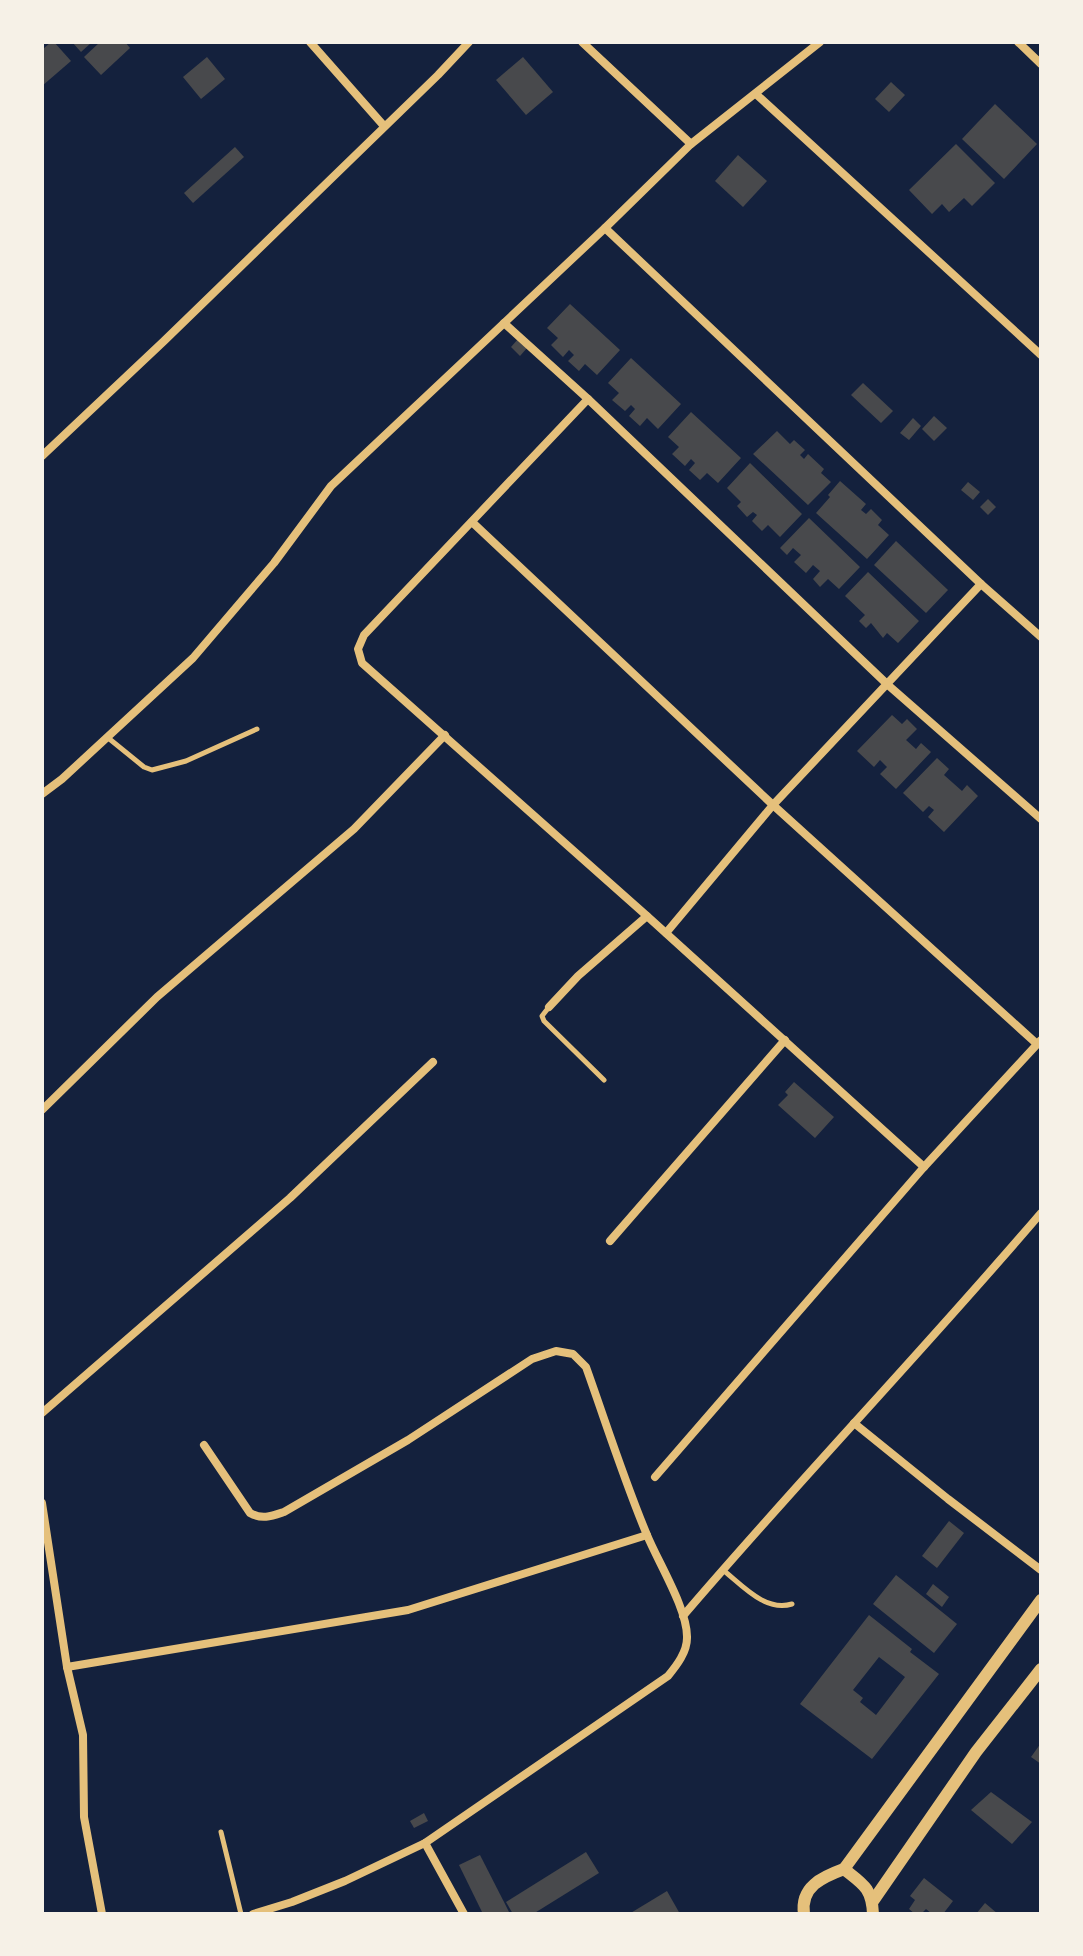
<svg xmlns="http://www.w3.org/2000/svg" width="1083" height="1956" viewBox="0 0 1083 1956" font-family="'Roboto Condensed',sans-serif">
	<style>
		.building { fill: #48494c; fill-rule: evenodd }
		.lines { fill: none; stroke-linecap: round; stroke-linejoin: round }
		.service { stroke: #e5c07b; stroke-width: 5 }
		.minor { stroke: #e5c07b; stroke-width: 8 }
		.secondary { stroke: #e5c07b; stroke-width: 12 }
	</style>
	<rect width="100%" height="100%" fill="#14213d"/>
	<g class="building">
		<path d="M51,42H54L71,61L42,86V50Z"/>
		<path d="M72,42H92L81,52Z"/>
		<path d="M100,42H125L130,48L101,75L84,57Z"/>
		<path d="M207,57L225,79L201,99L183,77Z"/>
		<path d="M523,57L553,92L526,115L496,80Z"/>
		<path d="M891,82L905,95L889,112L875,99Z"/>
		<path d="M995,104L1037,144L1004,179L962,139Z"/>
		<path d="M956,144L995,183L972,206L964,198L949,212L942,204L932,214L909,190Z"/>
		<path d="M235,147L244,157L193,203L184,193Z"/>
		<path d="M738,155L767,181L743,207L715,181Z"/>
		<path d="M570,304L620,350L597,375L585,364L579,371L568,361L574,355L569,350L563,357L551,345L558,338L547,328Z"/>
		<path d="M518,339L527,348L520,356L511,347Z"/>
		<path d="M631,358L681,404L658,429L647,418L640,426L629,416L635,409L631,405L625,411L612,400L619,393L608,383Z"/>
		<path d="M863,383L893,411L881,423L851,395Z"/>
		<path d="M691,412L741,458L718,483L707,473L700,480L689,470L695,463L691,459L685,466L672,454L679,447L668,437Z"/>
		<path d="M934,416L947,428L934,441L922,429Z"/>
		<path d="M913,418L921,426L909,440L900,433Z"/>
		<path d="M777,431L790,444L794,440L805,450L800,455L804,459L808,454L824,469L821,473L831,482L808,505L753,454Z"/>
		<path d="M750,463L802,514L780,537L768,525L762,531L752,521L757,515L753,512L747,517L737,506L741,502L727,488Z"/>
		<path d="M840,481L866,504L861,510L866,514L871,509L882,520L878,525L889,535L867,559L816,513L830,497L828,495Z"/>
		<path d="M968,482L980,492L973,500L961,490Z"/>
		<path d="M988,499L996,507L988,515L980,507Z"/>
		<path d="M809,518L860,567L839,589L828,579L820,587L813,579L820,571L813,565L806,573L794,562L801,555L793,548L787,555L780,548Z"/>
		<path d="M896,541L948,590L926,613L874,565Z"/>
		<path d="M868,572L919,621L898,643L887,633L883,638L871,623L866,628L859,621L865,615L845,596Z"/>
		<path d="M892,715L902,724L907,719L917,729L906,740L916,749L921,743L931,752L896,789L880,774L887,767L880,760L874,767L857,751Z"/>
		<path d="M937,758L949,769L944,775L962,791L967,785L978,796L944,832L928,817L934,810L929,806L923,812L903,793Z"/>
		<path d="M794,1082L834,1117L815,1138L778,1105L788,1095L785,1092Z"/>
		<path d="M949,1521L964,1533L937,1568L922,1556Z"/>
		<path d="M896,1575L957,1624L934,1653L873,1604Z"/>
		<path d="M933,1584L949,1597L942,1607L926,1594Z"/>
		<path d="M869,1615L912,1649L910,1652L939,1674L872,1759L800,1704ZM879,1657L905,1677L876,1715L860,1702L863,1698L853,1690Z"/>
		<path d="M1041,1743V1764L1031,1757Z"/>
		<path d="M991,1792L1032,1822L1012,1844L971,1810Z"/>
		<path d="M424,1813L428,1821L414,1828L410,1821Z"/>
		<path d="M586,1852L599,1873L533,1914H513L506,1902Z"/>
		<path d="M480,1855L505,1904L510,1914H483L459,1865Z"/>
		<path d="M924,1878L953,1901L943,1914H932L926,1909L921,1914H915L909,1909L915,1900L910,1896Z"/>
		<path d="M667,1891L680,1914H629Z"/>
		<path d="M985,1903L998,1914H976Z"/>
	</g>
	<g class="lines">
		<g class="service">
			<path d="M107,737L144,767L152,770L186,761L257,729"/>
			<path d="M549,1007L542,1016L544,1021L604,1080"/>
			<path d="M723,1570C743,1586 765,1612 792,1604"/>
			<path d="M221,1832L241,1914"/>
		</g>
		<g class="minor">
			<path d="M310,42L384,126"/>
			<path d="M582,42L691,144"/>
			<path d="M1018,42L1041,64"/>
			<path d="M756,94L1041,355"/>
			<path d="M605,228L981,584L1041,637"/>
			<path d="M504,323L588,399L888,685L1041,819"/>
			<path d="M588,399L364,635L358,649L362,663L647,916L924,1167"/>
			<path d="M42,456L164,341L438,75L469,42"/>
			<path d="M472,522L773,805L1037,1044"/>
			<path d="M42,794L62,779L193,658L274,563L331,486L605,228L691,144L820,42"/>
			<path d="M666,933L773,805L981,584"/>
			<path d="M549,1007L578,976L647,916"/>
			<path d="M42,1110L157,997L354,829L445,735"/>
			<path d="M610,1241L785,1040"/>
			<path d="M42,1413L290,1198L433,1062"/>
			<path d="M854,1423L948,1499L1041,1570"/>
			<path d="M204,1445L250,1513C262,1520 272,1516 284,1512L408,1440L532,1359L556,1351L573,1354L586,1367C606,1423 624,1480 647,1535C658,1562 688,1610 687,1638C687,1652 677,1665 668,1676L425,1843L345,1881L292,1902L253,1914"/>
			<path d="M655,1477L924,1167L1041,1040"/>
			<path d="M42,1503L67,1667L83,1735L84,1817L102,1914"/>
			<path d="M683,1616C800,1479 924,1350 1041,1213"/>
			<path d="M67,1667L408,1610L647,1535"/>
			<path d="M425,1843L464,1914"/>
		</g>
		<g class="secondary">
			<path d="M844,1869L1041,1600"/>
			<path d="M873,1901L976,1752L1041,1669"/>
			<path d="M804,1914C800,1887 822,1877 844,1869C863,1884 872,1888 873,1914"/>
		</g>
	</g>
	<rect width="1083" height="1956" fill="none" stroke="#f6f1e7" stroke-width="88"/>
</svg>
